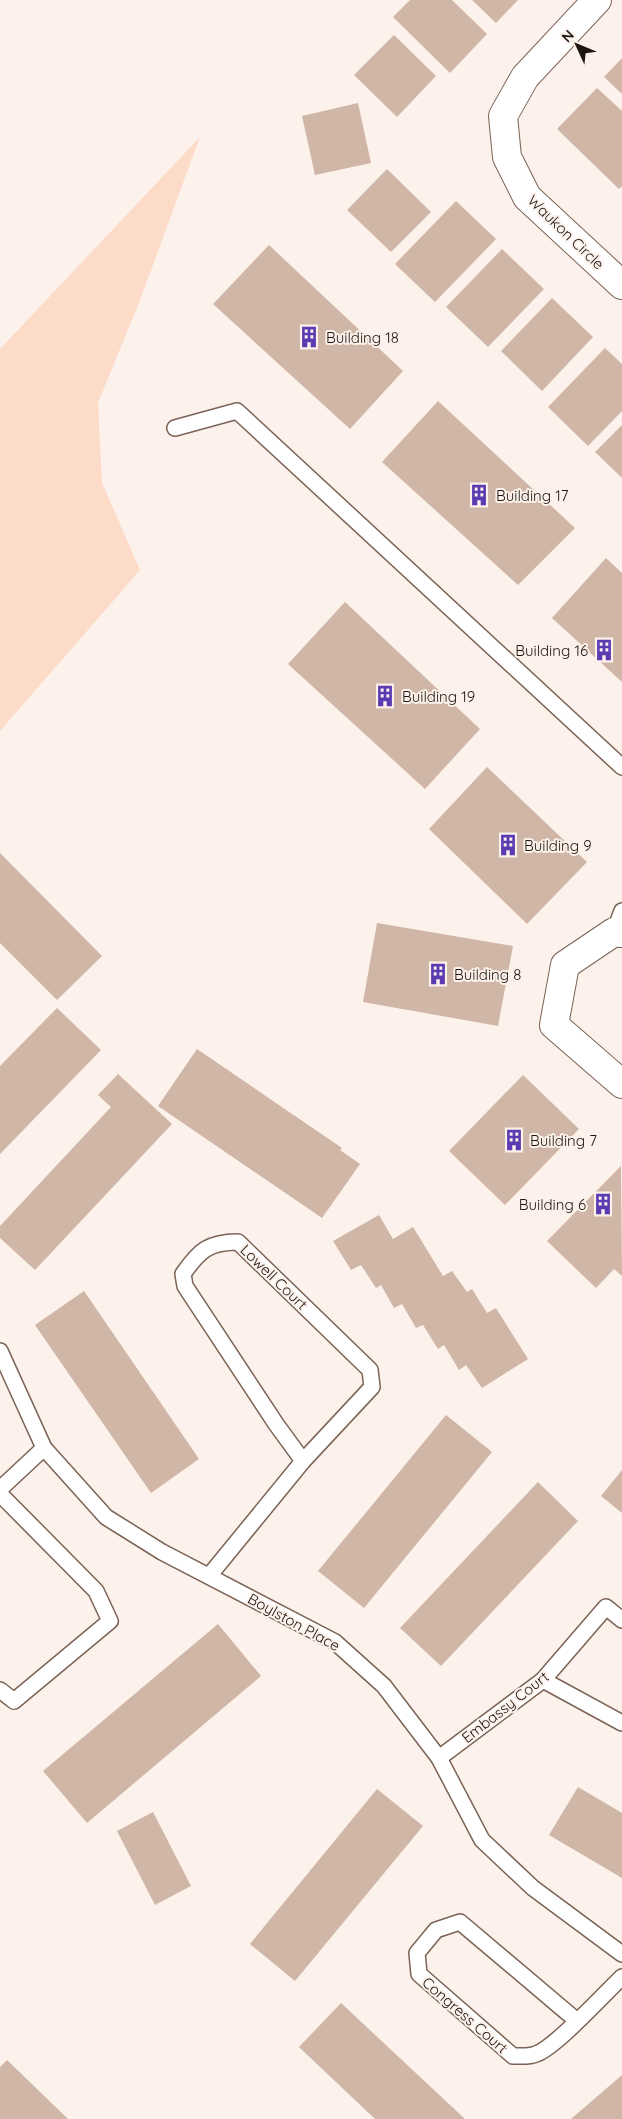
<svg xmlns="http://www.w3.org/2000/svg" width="622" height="2119" viewBox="0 0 622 2119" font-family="Quicksand,sans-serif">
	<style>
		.green { fill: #fcdcc9 }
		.building { fill: #d0b6a6 }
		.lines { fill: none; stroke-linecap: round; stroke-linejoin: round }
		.service-casing { stroke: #7b6355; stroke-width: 18 }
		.minor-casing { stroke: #7b6355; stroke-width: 30 }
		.service { stroke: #fff; stroke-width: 15 }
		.minor { stroke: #fff; stroke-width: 28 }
		.labels { text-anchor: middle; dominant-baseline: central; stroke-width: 4; stroke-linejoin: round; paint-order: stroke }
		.street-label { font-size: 15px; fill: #1e150f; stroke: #fcf1eb }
		.poi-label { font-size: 15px; fill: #1e150f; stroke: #fcf1eb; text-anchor: start }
	</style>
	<rect width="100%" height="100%" fill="#fcf1eb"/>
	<path class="green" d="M200,137L140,300L98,403L102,483L140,570L0,731V349Z"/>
	<g class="building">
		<path d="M410,0H452L487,34L450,73L393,17Z"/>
		<path d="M472,0H518L496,23Z"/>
		<path d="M394,35L436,76L397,117L354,75Z"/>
		<path d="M622,58V94L604,77Z"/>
		<path d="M597,88L622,111V186L619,189L557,129Z"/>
		<path d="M358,103L371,163L315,175L302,116Z"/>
		<path d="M387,169L431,212L391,252L347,210Z"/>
		<path d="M456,201L496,239L435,302L395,264Z"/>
		<path d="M269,245L403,371L350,429L213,304Z"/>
		<path d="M502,249L544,289L488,347L446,307Z"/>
		<path d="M552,298L593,337L542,391L501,351Z"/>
		<path d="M605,348L622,364V411L588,446L548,407Z"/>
		<path d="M438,401L575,528L518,585L382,462Z"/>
		<path d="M622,425V478L595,452Z"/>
		<path d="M606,558L622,573V682L552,618Z"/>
		<path d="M345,602L480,729L425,789L288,664Z"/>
		<path d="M487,767L587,862L527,924L429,829Z"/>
		<path d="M0,853L102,956L57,1000L0,943Z"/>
		<path d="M377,923L513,946L498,1026L363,1002Z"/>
		<path d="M57,1008L101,1050L0,1154V1066Z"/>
		<path d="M197,1049L342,1148L340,1150L360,1164L322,1218L158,1106Z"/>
		<path d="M118,1074L172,1124L35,1270L0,1238V1226L111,1107L98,1095Z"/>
		<path d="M523,1075L579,1129L505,1205L449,1151Z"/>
		<path d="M621,1166L622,1276L614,1269L596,1288L547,1241Z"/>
		<path d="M379,1215L393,1239L413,1227L443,1276L452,1271L467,1292L472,1289L487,1313L496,1308L528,1359L482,1388L466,1365L459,1370L444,1345L438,1349L423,1325L416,1328L402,1304L394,1308L381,1285L376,1288L361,1265L351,1270L333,1241Z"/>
		<path d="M84,1291L199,1459L151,1493L35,1325Z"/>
		<path d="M446,1415L492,1452L364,1608L318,1571Z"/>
		<path d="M622,1470V1513L601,1496Z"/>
		<path d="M538,1482L578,1521L441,1666L400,1628Z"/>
		<path d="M218,1624L261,1676L87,1823L43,1771Z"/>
		<path d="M578,1787L622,1813V1878L549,1835Z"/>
		<path d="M377,1789L423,1826L295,1981L250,1944Z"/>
		<path d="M153,1812L191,1886L155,1905L117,1831Z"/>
		<path d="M341,2003L465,2119H375L299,2047Z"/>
		<path d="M7,2060L68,2119H0V2067Z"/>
		<path d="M622,2075V2119H571Z"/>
	</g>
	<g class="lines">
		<g class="service-casing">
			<g id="service">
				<path d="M175,428L237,411L622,767"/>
				<path d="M614,932L622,911"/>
				<path d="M0,1351L44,1448L106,1517L162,1552L335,1642L384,1686L439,1758L482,1840L533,1888L622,1954"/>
				<path d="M0,1489L44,1448"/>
				<path d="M0,1494L96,1591L110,1621L14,1701L0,1690"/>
				<path d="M209,1576L303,1461L372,1387L370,1370L238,1242C208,1242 199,1251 183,1274L185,1286L276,1424L303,1461"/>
				<path d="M543,1680L622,1723"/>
				<path d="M439,1758L543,1680L606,1607L622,1620"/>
				<path d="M576,2020L460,1922L436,1930L417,1953L419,1974L513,2056C520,2056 529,2057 536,2054C555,2048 605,1993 622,1977"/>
			</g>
		</g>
		<g class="minor-casing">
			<g id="minor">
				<path d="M597,0L525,77L503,116L507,157L527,197L622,285"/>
				<path d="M622,933L614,932L565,965L554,1025L622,1084"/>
			</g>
		</g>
		<use href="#service" class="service"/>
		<use href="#minor" class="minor"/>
	</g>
	<defs>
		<g id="building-bare" transform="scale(1.725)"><path d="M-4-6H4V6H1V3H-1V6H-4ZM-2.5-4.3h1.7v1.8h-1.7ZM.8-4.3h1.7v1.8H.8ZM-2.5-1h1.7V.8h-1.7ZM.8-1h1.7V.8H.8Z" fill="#5b3ab2" stroke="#fcf1eb" stroke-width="2.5" paint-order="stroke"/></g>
	</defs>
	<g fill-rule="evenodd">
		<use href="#building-bare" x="309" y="337"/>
		<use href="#building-bare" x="479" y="495"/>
		<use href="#building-bare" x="604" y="650"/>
		<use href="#building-bare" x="385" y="696"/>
		<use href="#building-bare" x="508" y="845"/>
		<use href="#building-bare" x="438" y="974"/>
		<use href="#building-bare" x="514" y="1140"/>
		<use href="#building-bare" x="603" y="1204"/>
	</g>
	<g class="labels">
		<g class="street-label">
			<text transform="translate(566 232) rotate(44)">Waukon Circle</text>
			<text transform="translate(274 1277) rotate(44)">Lowell Court</text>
			<text transform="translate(294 1622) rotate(29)">Boylston Place</text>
			<text transform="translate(505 1707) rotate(-38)">Embassy Court</text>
			<text transform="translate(465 2015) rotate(41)">Congress Court</text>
		</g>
		<g class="poi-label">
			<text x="326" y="337">Building 18</text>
			<text x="496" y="495">Building 17</text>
			<text x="588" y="650" text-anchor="end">Building 16</text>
			<text x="402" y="696">Building 19</text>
			<text x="524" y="845">Building 9</text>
			<text x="454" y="974">Building 8</text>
			<text x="530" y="1140">Building 7</text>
			<text x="586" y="1204" text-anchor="end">Building 6</text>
		</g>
	</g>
	<g transform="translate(577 45) rotate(314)" stroke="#fcf1eb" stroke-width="4" paint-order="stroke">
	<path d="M0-4L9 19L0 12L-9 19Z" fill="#1e150f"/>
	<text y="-8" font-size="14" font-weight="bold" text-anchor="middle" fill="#1e150f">N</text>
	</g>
</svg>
